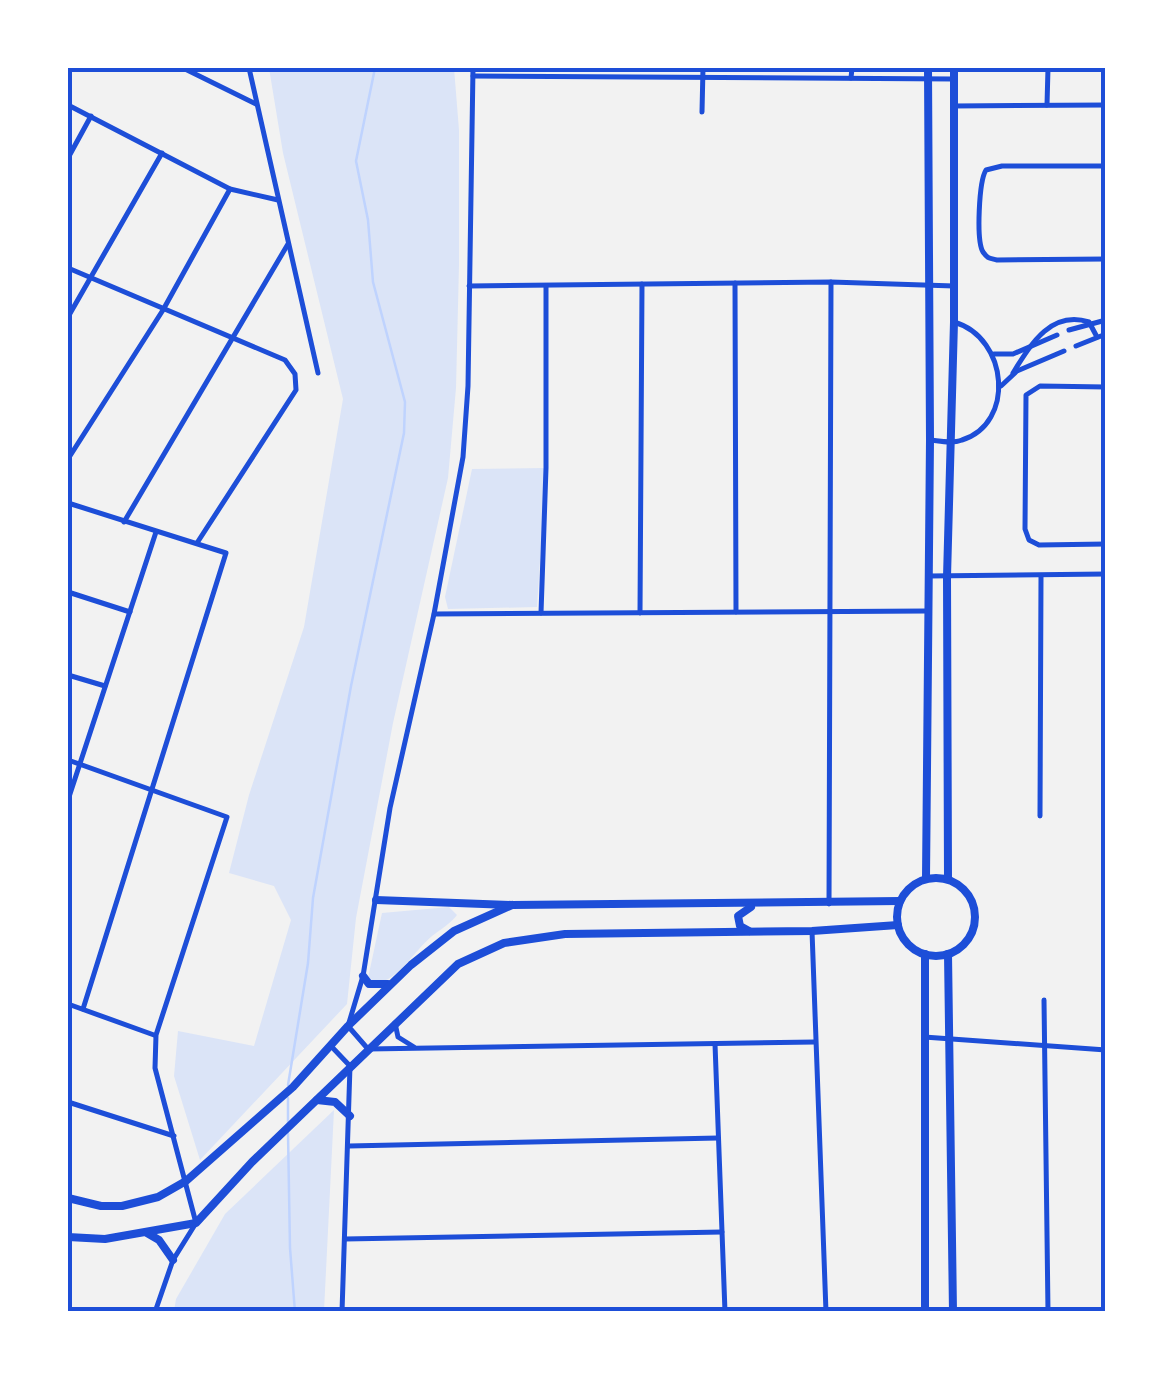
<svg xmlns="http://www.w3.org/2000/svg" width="1173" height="1379" viewBox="0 0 1173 1379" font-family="'Fira Sans Condensed',sans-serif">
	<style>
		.green { fill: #dbe4f7 }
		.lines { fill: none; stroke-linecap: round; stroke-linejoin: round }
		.stream { stroke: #bfd3fe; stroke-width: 2.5 }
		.minor { stroke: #1d4ed8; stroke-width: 5 }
		.primary { stroke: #1d4ed8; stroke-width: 8 }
		.neatline { fill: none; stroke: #1d4ed8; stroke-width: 4 }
	</style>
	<rect width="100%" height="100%" fill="#f2f2f2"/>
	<g class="green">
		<path d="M269,68H454L459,130V265L456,388L448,478L393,723L356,918L347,1004L200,1160L174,1076L178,1031L254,1046L291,920L274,886L229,873L249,795L304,627L343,399L283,153Z"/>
		<path d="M546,468L537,607L448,609L445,597L472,469Z"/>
		<path d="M449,907L457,915C450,924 441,929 432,936C414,951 399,979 376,984L368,978L382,913Z"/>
		<path d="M334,1110L324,1311H174L176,1299L225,1214Z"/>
	</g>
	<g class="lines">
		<g class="stream">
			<path d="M288,1085L308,963L313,898L351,686L404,433L405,402L373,282L368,220L356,161L375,68"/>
			<path d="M288,1098V1125"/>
			<path d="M288,1133L290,1248L295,1312"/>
		</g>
		<g class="minor">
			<path d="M183,68L256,104"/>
			<path d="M249,68L318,373"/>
			<path d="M473,68L468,386L463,457L434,614L390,808L363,976L348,1026L368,1049L815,1042"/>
			<path d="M473,76L953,79"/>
			<path d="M851,78L852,68"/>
			<path d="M68,105L230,189L278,200"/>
			<path d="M1047,105L1048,68"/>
			<path d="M953,106L1106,105"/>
			<path d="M702,112L703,68"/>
			<path d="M68,158L91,116"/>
			<path d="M1106,166H1002L986,170C979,181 976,240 983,252C988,259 989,258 997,260L1106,259"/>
			<path d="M68,268L285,360L295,374L296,390L197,543"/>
			<path d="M735,283L736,612"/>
			<path d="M469,286L831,282L954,286"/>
			<path d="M68,317L162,153"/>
			<path d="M1069,330L1106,320"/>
			<path d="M1076,346L1106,334"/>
			<path d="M994,354H1013L1057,335"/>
			<path d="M1013,373C1031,344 1051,310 1089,322L1097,337"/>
			<path d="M1001,386L1017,371L1064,351"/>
			<path d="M1106,387L1040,386L1026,395L1025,529L1029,540L1039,545L1106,544"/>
			<path d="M930,440C940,441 952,444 962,440C1015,424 1009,338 954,322"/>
			<path d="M68,459L163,310L230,189"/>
			<path d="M68,503L226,553L83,1009"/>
			<path d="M124,522L288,244"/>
			<path d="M929,576L1106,574"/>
			<path d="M68,592L130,612"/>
			<path d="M541,613L546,468V286"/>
			<path d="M640,613L642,284"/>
			<path d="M434,614L927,611"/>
			<path d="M68,675L105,686"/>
			<path d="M68,760L227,817L156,1035L155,1068L196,1223L173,1260L155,1312"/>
			<path d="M68,800L156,532"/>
			<path d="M1040,816L1041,576"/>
			<path d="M829,904L831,282"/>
			<path d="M812,931L826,1312"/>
			<path d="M1044,1000L1048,1312"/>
			<path d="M68,1004L154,1035"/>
			<path d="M395,1023L398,1037L414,1047"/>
			<path d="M924,1037L1106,1050"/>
			<path d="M715,1044L725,1312"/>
			<path d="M330,1045L350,1066L342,1312"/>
			<path d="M68,1102L174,1136"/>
			<path d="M349,1146L718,1138"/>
			<path d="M345,1239L722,1232"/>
		</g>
		<g class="primary">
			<circle cx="936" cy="917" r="39"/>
			<path d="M926,878L930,440L928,68"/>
			<path d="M948,879L947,577L954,322V68"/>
			<path d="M376,900L512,905L900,901"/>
			<path d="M749,931L740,926L738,916L751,907"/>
			<path d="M948,954L953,1312"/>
			<path d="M363,976L369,984H388"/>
			<path d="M317,1100L335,1102L350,1116"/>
			<path d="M68,1198L101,1206H122L158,1197L186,1181L293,1087L348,1026L411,965L454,931L512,905"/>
			<path d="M147,1233L159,1240L173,1260"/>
			<path d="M68,1237L105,1239L196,1223L252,1162L458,964L504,943L565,934L812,931L898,925"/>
			<path d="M925,1312V954"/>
		</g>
	</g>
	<rect width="1173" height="1379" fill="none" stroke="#ffffff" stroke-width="140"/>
	<rect x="70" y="70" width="1033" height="1239" class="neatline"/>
</svg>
